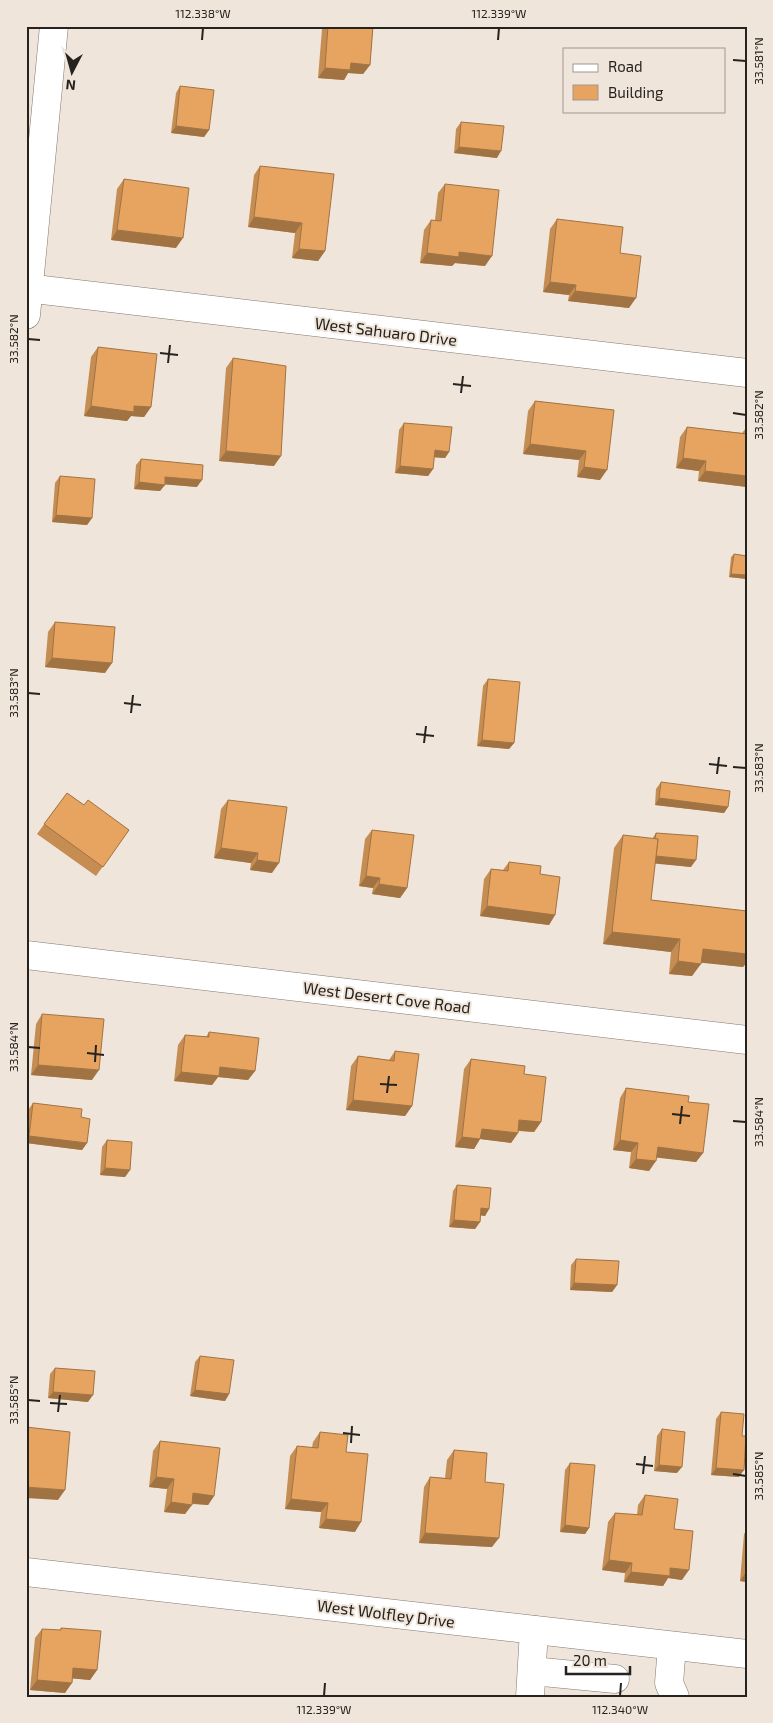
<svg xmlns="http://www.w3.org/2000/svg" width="773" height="1723" viewBox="0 0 773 1723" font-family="'Exo 2',sans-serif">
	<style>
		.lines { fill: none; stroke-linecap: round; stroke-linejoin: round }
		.minor-casing { stroke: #83796f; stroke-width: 29 }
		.minor { stroke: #fff; stroke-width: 28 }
		.wall { fill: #c68d53 }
		.shaded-wall { fill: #a17343 }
		.building { fill: #e6a460; stroke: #a17343 }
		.ticks { fill: none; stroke: #26221e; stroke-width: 2 }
		.labels { text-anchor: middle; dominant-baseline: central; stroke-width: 4; stroke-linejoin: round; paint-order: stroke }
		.street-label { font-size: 16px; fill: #26221e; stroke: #f0e5da }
		.neatline { fill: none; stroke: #26221e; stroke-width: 2 }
		.ticks-label { font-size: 12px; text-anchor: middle; fill: #26221e }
	</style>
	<rect width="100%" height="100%" fill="#f0e5da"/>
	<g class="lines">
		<g class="minor-casing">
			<g id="minor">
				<path d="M26,288L747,373"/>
				<path d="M26,315L54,26"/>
				<path d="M26,955L747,1040"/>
				<path d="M26,1572L747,1654"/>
				<path d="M672,1646L669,1683L675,1697"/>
				<path d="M532,1671L615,1679"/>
				<path d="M530,1697L534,1630"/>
			</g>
		</g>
		<use href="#minor" class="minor"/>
	</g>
	<g class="wall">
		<path d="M324,26H373L370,65L363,74L348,73L344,80L318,78L322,29Z"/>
		<path d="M180,86L209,130L204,137L171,133L176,93Z"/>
		<path d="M461,122L497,158L454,153L456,129Z"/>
		<path d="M260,166L325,251L318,261L292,258L295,233L248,227L254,175Z"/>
		<path d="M124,179L176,248L111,240L117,189Z"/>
		<path d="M445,184L485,266L455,263L452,266L420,263L424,230L431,220H435L438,193Z"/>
		<path d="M557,219L620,253L629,308L568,301L569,295L543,292L550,229Z"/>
		<path d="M98,347L151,407L144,417L131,416L127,421L84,416L91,357Z"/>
		<path d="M233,358L274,466L219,461L226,368Z"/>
		<path d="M535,401L614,410L600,480L577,477L579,460L523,454L528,411Z"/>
		<path d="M404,423L449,452L445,458L434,457L433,469L428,476L395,473L399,430Z"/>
		<path d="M687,427L742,433L747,427V487L698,481L699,471L676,468L680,437Z"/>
		<path d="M141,459L197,487L165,484L160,491L134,489L136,465Z"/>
		<path d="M60,476L92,518L87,525L52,522L55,483Z"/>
		<path d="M734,554L747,556V579L729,577L731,557Z"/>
		<path d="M55,622L105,673L45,667L48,632Z"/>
		<path d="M488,679L514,743L509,749L477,746L483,686Z"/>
		<path d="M661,782L728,807L724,813L655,805L656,789Z"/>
		<path d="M67,793L84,805L129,830L96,876L37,834Z"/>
		<path d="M228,800L272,873L250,870L251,863L214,858L221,809Z"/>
		<path d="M372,830L407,888L400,898L372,894L373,888L359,886L365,839Z"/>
		<path d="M656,833L691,867L655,863L651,900L747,911V962L743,967L701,962L692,976L669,974L671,952L603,944L614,848L623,835L652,839Z"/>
		<path d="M509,862L540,874L555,915L549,925L480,916L484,879L491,869L503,870Z"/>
		<path d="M42,1014L92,1080L31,1075L36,1024Z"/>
		<path d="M209,1032L255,1071L248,1080L218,1077L212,1085L174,1081L178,1045L185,1035L206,1037Z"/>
		<path d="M395,1051L412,1106L405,1116L346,1110L351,1066L358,1056L389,1060Z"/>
		<path d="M471,1059L524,1074L541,1122L534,1132L518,1131V1133L511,1143L480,1139L474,1149L455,1147L464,1069Z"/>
		<path d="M626,1088L688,1102L703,1153L696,1162L657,1157L649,1171L629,1168L631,1152L613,1150L620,1098Z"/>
		<path d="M33,1103L81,1117L87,1143L82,1150L26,1143V1124L28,1110Z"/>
		<path d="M107,1140L130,1170L125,1177L100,1175L102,1147Z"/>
		<path d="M457,1185L489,1209L485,1216L481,1215L480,1222L475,1229L449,1227L453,1191Z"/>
		<path d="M576,1259L617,1285L612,1292L570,1290L571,1265Z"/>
		<path d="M200,1356L229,1394L225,1401L190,1396L195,1362Z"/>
		<path d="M55,1368L88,1402L48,1398L50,1374Z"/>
		<path d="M721,1412L739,1477L711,1475L716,1419Z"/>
		<path d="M662,1429L677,1473L654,1471L657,1436Z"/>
		<path d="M320,1432L346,1452L355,1532L319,1528L321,1512L285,1509L290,1456L297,1446L312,1448L313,1442Z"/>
		<path d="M160,1441L214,1496L208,1505L192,1504L185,1514L164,1512L167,1489L149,1487L153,1451Z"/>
		<path d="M454,1450L485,1482L492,1547L419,1543L424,1487L430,1477L445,1478L447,1460Z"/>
		<path d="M570,1463L589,1528L585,1534L560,1532L565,1470Z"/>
		<path d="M645,1495L674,1529L682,1580L668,1578L663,1586L624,1582L625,1573L602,1570L608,1522L615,1513L637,1515L638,1505Z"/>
		<path d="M747,1530V1582L740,1581L744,1534Z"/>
		<path d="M61,1628L97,1670L90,1680L72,1678L65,1693L30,1690L35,1638L42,1629L60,1630Z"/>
	</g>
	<g class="shaded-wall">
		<path d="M351,63L370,65L363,74L348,73L344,80L318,78L325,68Z"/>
		<path d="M176,126L209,130L204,137L171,133Z"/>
		<path d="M459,147L501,151L497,158L454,153Z"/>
		<path d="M254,217L302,223L295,233L248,227Z"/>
		<path d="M117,230L183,238L176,248L111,240Z"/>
		<path d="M299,249L325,251L318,261L292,258Z"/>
		<path d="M459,252L492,256L485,266L455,263L452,266L420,263L427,253Z"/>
		<path d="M550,282L576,285L569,295L543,292Z"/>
		<path d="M575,291L636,298L629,308L568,301Z"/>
		<path d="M91,406H134L151,407L144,417L131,416L127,421L84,416Z"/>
		<path d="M530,444L586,451L579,460L523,454Z"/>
		<path d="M435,450L449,452L445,458L430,457Z"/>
		<path d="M226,451L281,456L274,466L219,461Z"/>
		<path d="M683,458L706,461L699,471L676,468Z"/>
		<path d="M400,466L433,469L428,476L395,473Z"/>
		<path d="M584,467L607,470L600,480L577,477Z"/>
		<path d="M705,471L747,476V487L698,481Z"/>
		<path d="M165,477L202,480L197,487L160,484Z"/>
		<path d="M139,482L165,485L160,491L134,489Z"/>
		<path d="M56,515L92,518L87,525L52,522Z"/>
		<path d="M731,574L747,575V579L729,577Z"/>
		<path d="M52,658L112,663L105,673L45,667Z"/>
		<path d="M482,740L514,743L509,749L477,746Z"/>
		<path d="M659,798L728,807L724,813L655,805Z"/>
		<path d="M221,848L258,853L251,863L214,858Z"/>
		<path d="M654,856L696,860L691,867L649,863Z"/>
		<path d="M257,860L279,863L272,873L250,870Z"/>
		<path d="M366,876L380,878L373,888L359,886Z"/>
		<path d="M379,884L407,888L400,898L372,894Z"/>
		<path d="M487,906L555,915L549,925L480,916Z"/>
		<path d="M612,932L680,939L671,952L603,944Z"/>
		<path d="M703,949L747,954V962L743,967L694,962Z"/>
		<path d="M678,961L701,964L692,976L669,974Z"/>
		<path d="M38,1065L99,1070L92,1080L31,1075Z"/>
		<path d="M220,1067L255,1071L248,1080L218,1077L212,1085L174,1081L181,1072Z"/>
		<path d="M353,1100L412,1106L405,1116L346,1110Z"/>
		<path d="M519,1120L541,1122L534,1132L513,1130Z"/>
		<path d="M482,1129L518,1133L511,1143L480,1139L474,1149L455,1147L462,1137Z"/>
		<path d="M29,1136L87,1143L82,1150L26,1143V1139Z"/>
		<path d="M620,1140L638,1143L631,1152L613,1150Z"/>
		<path d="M658,1147L703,1153L696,1162L651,1157Z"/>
		<path d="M636,1159L656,1161L649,1171L629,1168Z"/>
		<path d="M105,1168L130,1170L125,1177L100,1175Z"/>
		<path d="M481,1208L489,1209L485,1216L477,1215Z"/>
		<path d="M454,1220L480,1222L475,1229L449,1227Z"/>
		<path d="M574,1283L617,1285L612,1292L570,1290Z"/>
		<path d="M195,1390L229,1394L225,1401L190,1396Z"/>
		<path d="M53,1392L93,1395L88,1402L48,1398Z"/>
		<path d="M659,1465L682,1467L677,1473L654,1471Z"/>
		<path d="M716,1468L744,1470L739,1477L711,1475Z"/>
		<path d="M156,1477L174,1479L167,1489L149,1487Z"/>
		<path d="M26,1487L65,1490L58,1500L26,1498Z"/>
		<path d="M193,1493L214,1496L208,1505L187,1503Z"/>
		<path d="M291,1499L328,1503L321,1512L285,1509Z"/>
		<path d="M171,1502L192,1505L185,1514L164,1512Z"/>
		<path d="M326,1519L361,1522L355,1532L319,1528Z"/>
		<path d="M565,1525L589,1528L585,1534L560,1532Z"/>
		<path d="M425,1533L499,1538L492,1547L419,1543Z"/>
		<path d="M609,1560L632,1563L625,1573L602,1570Z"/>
		<path d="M670,1568L689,1570L682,1580L668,1578L663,1586L624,1582L631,1572Z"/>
		<path d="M746,1572L747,1582L740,1581Z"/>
		<path d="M73,1668L97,1670L90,1680L67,1678Z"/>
		<path d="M37,1680L72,1683L65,1693L30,1690Z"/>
	</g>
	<g class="building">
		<path d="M328,26H373L370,65L351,63L350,70L325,68Z"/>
		<path d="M180,86L214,90L209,130L176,126Z"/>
		<path d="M461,122L504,126L501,151L459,147Z"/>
		<path d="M260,166L334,174L325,251L299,249L302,223L254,217Z"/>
		<path d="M124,179L189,188L183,238L117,230Z"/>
		<path d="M445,184L499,190L492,256L459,252V257L427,253L431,220L441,221Z"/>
		<path d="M557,219L623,227L620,253L641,256L636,298L575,291L576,285L550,282Z"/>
		<path d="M98,347L157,354L151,407L134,406V412L91,406Z"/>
		<path d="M233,358L286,366L281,456L226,451Z"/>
		<path d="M535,401L614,410L607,470L584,467L586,451L530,444Z"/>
		<path d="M404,423L452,427L449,452L435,450L433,469L400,466Z"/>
		<path d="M687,427L747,434V476L705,471L706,461L683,458Z"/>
		<path d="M141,459L203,465L202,480L165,477V485L139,482Z"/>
		<path d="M60,476L95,479L92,518L56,515Z"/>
		<path d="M734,554L747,556V575L731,574Z"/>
		<path d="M55,622L115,627L112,663L52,658Z"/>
		<path d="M488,679L520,682L514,743L482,740Z"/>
		<path d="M661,782L730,791L728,807L659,798Z"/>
		<path d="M67,793L84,805L88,800L129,830L103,867L44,824Z"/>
		<path d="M228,800L287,807L279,863L257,860L258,853L221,848Z"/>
		<path d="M372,830L414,835L407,888L379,884L380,878L366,876Z"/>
		<path d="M656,833L698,836L696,860L656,856L658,839H655Z"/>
		<path d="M623,835L658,839L651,900L747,911V954L703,949L701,964L678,961L680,939L612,932Z"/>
		<path d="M509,862L541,866L540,874L560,877L555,915L487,906L491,869L508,871Z"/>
		<path d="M42,1014L104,1019L99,1070L38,1065Z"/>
		<path d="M209,1032L259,1038L255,1071L220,1067L219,1076L181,1072L185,1035L209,1037Z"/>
		<path d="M395,1051L419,1054L412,1106L353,1100L358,1056L394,1061Z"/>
		<path d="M471,1059L525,1066L524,1074L546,1077L541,1122L519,1120L518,1133L482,1129L480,1139L462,1137Z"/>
		<path d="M626,1088L689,1096L688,1102L709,1104L703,1153L658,1147L656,1161L636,1159L638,1143L620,1140Z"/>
		<path d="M33,1103L82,1109L81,1117L90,1119L87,1143L29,1136Z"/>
		<path d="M107,1140L132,1142L130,1170L105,1168Z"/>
		<path d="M457,1185L491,1188L489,1209L481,1208L480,1222L454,1220Z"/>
		<path d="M576,1259L619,1261L617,1285L574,1283Z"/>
		<path d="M200,1356L234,1360L229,1394L195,1390Z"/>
		<path d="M55,1368L95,1371L93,1395L53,1392Z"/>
		<path d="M721,1412L744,1414L742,1436H746L744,1470L716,1468Z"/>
		<path d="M26,1427L70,1432L65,1490L26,1487Z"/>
		<path d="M662,1429L685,1432L682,1467L659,1465Z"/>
		<path d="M320,1432L348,1435L346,1452L368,1454L361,1522L326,1519L328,1503L291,1499L297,1446L318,1448Z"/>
		<path d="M160,1441L220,1448L214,1496L193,1493L192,1505L171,1502L174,1479L156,1477Z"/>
		<path d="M454,1450L487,1453L485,1482L504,1484L499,1538L425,1533L430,1477L451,1479Z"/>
		<path d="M570,1463L595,1465L589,1528L565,1525Z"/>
		<path d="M645,1495L678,1499L674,1529L693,1531L689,1570L670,1568V1576L631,1572L632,1563L609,1560L615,1513L642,1515Z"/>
		<path d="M61,1628L101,1631L97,1670L73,1668L72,1683L37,1680L42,1629L61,1630Z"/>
	</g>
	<path class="ticks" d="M202,40L203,28M498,40L499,28M733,60L746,61M28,339L40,340M160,353L178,355M168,363L170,345M453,384L471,386M461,393L463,376M733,413L746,415M28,693L40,694M124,703L141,705M131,713L133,695M416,734L434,736M424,743L426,726M709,764L727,766M733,767L746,768M717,774L719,757M28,1047L40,1048M87,1053L104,1055M95,1062L96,1045M380,1084L397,1085M387,1093L389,1076M672,1114L690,1116M733,1121L746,1122M680,1124L682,1106M28,1400L40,1401M50,1403L67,1404M58,1412L60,1395M343,1433L360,1435M351,1443L352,1426M636,1464L653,1466M643,1474L645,1456M733,1474L746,1476M324,1696L325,1683M620,1696L621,1683"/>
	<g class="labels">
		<g class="street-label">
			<text transform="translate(386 331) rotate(7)">West Sahuaro Drive</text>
			<text transform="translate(387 997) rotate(7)">West Desert Cove Road</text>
			<text transform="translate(386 1613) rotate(7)">West Wolfley Drive</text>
		</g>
	</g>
	<rect width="773" height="1723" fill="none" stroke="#f0e5da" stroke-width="55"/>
	<rect x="563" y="48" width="162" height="65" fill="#f0e5da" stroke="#9f978f"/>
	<rect x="573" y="64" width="25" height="8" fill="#ffffff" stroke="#9f978f"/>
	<text x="608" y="72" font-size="15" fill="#26221e">Road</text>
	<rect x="573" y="85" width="25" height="15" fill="#e6a460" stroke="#9f978f"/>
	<text x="608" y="98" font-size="15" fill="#26221e">Building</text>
	<g transform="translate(72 72) rotate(186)" stroke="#f0e5da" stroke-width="4" paint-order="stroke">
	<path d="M0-4L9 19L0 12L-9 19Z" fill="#26221e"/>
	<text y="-8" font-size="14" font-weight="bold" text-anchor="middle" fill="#26221e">N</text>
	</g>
	<path d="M566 1666v8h64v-8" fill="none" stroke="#26221e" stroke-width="2.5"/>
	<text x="573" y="1666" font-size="15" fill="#26221e" stroke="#f0e5da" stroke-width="4" paint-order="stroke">20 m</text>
	<rect x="28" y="28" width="718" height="1668" class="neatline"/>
	<g class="ticks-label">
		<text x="203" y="18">112.338°W</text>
		<text x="499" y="18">112.339°W</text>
		<text transform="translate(759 61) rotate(-90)" y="4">33.581°N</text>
		<text transform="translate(14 339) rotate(-90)" y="4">33.582°N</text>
		<text transform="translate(759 415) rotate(-90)" y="4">33.582°N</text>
		<text transform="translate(14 693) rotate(-90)" y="4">33.583°N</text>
		<text transform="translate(759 768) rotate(-90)" y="4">33.583°N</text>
		<text transform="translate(14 1047) rotate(-90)" y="4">33.584°N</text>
		<text transform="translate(759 1122) rotate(-90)" y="4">33.584°N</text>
		<text transform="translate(14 1400) rotate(-90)" y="4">33.585°N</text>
		<text transform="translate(759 1476) rotate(-90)" y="4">33.585°N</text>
		<text x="324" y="1714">112.339°W</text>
		<text x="620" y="1714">112.340°W</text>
	</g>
</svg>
